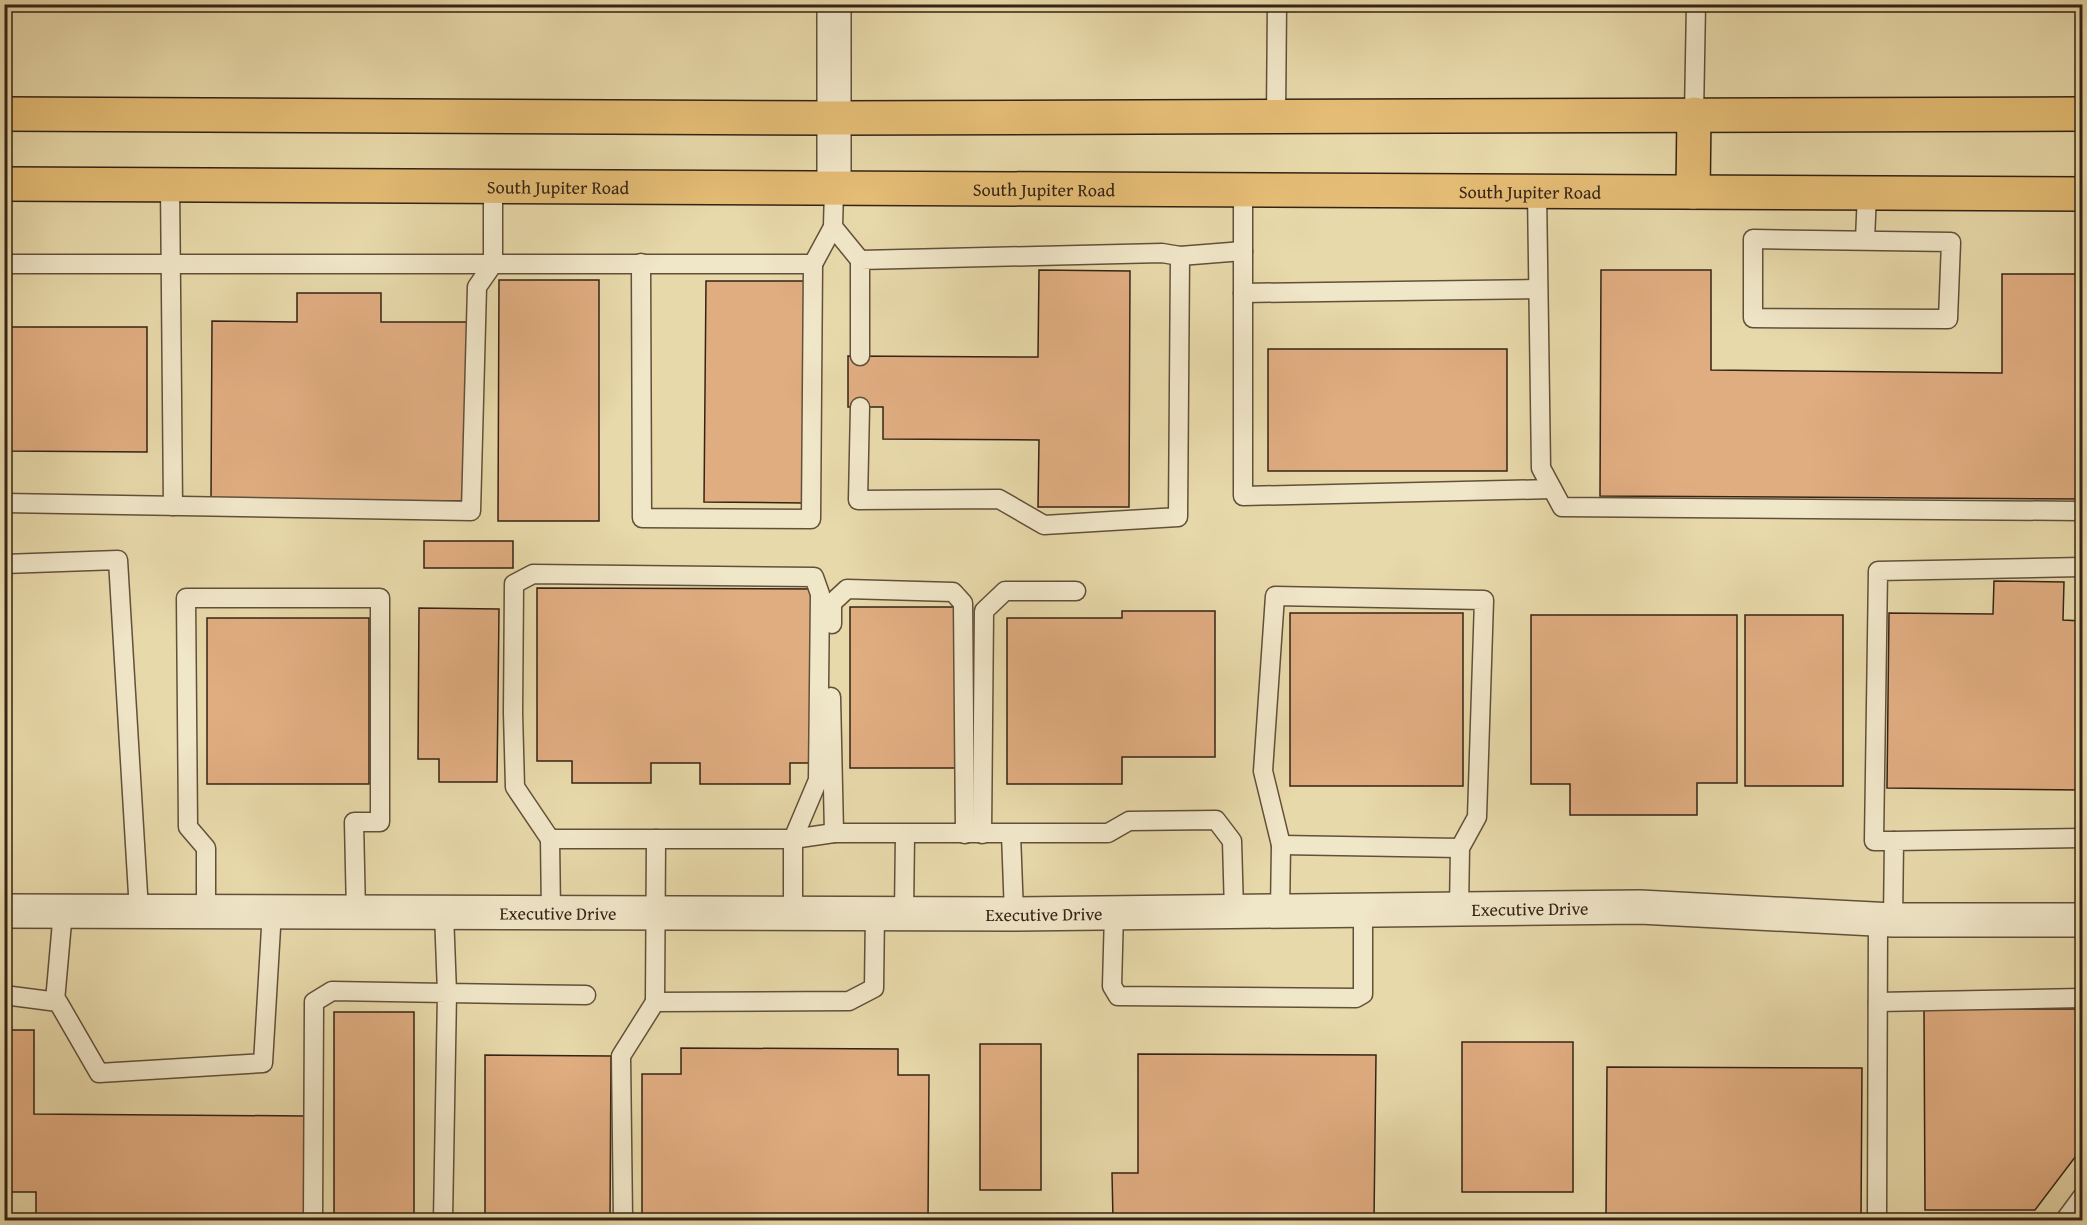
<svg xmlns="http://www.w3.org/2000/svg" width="2087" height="1225" viewBox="0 0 2087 1225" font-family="'Gentium Book Plus',serif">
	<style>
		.building { fill: #e0ad81; stroke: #352315; stroke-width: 1.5 }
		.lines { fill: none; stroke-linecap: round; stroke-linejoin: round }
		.service-casing { stroke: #62503a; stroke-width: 21 }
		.minor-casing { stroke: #62503a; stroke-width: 36 }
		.primary-casing { stroke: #352315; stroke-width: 36 }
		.service { stroke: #f0e6c8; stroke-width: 18 }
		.minor { stroke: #f0e6c8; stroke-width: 33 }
		.primary { stroke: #e4bc75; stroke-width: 33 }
		.labels { text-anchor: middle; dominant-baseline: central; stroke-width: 4.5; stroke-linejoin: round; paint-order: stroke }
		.street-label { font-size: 18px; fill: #352315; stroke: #f0e6c8 }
	</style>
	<rect width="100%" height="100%" fill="#e8d9aa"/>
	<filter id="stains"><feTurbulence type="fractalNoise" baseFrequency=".00333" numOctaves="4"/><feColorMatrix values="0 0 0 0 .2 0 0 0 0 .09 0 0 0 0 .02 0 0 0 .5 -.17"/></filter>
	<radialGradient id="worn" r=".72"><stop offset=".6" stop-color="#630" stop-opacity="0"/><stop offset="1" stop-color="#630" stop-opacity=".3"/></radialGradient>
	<g class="building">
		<path d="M1039,270L1130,271L1129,507H1038L1039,440L883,439V407H848V356L1038,357Z"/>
		<path d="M1601,270H1711V370L2002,373V274H2082V499L1600,496Z"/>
		<path d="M499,280H599V521H498Z"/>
		<path d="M706,281H805L803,503L704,502Z"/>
		<path d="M297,293H381V322H467V501L211,500L212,321L297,322Z"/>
		<path d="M4,327H147V452L4,451Z"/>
		<rect x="1268" y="349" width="239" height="122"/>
		<rect x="424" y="541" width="89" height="27"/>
		<path d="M1994,581L2064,582L2063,620L2082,621V790L1887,788L1889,613L1993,614Z"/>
		<path d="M537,588L815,589V763H790V784H700V763H651V783H572V761H537Z"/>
		<rect x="850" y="607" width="112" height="161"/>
		<path d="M419,608L499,609L497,782H439V759H418Z"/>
		<path d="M1122,611H1215V757H1122V784H1007V618H1122Z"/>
		<rect x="1290" y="613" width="173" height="173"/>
		<path d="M1531,615H1737V783H1697V815H1570V784H1531Z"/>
		<rect x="1745" y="615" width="98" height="171"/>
		<rect x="207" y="618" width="162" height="166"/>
		<path d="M1924,1009H2082V1148L2035,1210H1925Z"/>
		<rect x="334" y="1012" width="80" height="208"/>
		<path d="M4,1030H34V1114L305,1116V1220H36V1192H4Z"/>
		<rect x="1462" y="1042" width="111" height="150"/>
		<rect x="980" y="1044" width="61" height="146"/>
		<path d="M681,1048L898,1049V1075H929L928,1220H642V1074H681Z"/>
		<path d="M1138,1054L1376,1055L1374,1220H1113L1112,1173H1138Z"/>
		<path d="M485,1055L611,1056L610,1220H485Z"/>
		<path d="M1607,1067L1862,1068L1861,1220H1606Z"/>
	</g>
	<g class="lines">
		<g class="service-casing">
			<g id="service">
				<path d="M1694,114L1696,4"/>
				<path d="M1276,116L1277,4"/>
				<path d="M170,184L173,506"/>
				<path d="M834,189L833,227L860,260"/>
				<path d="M1243,191V496L1552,489"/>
				<path d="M1537,192L1541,468L1562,507L2082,511"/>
				<path d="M1753,239L1951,242L1948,319L1753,318Z"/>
				<path d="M1865,240L1867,193"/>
				<path d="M641,263L642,518L811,519L813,264"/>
				<path d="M4,264H813L833,227"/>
				<path d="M1243,293L1538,289"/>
				<path d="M860,356V260L1162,253L1180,256L1243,251"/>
				<path d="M860,407L858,500L999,499L1044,525L1178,517L1180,256"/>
				<path d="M4,503L471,511L477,287L493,264V187"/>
				<path d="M4,564L118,560L139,911"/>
				<path d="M832,624V603L847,589L953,592L963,603L965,834"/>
				<path d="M831,697L834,833"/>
				<path d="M982,834L984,611L1005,591H1076"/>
				<path d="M1011,834L1014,914"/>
				<path d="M550,839L515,787L513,713L514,584L533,574L814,577L820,594L818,780L793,839"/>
				<path d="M656,839L655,1002L849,1001L874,988L875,913"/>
				<path d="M793,839L834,833H1108L1129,821L1216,820L1232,841L1234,911"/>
				<path d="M1894,841H1874L1878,571L2082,567"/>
				<path d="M1281,845L1460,848"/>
				<path d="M206,911V848L188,827L186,598H380V822H354L356,913"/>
				<path d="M1280,911L1281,845L1263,771L1275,596L1484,600L1477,817L1460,848L1459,909"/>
				<path d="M444,913L447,993L586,995"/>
				<path d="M551,913L550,839H793V913"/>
				<path d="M904,913L905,834"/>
				<path d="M1114,913L1112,986L1118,996L1356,998L1363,994V911"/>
				<path d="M1878,920L1877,1217L1879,1220"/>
				<path d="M1893,920L1894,841L2082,838"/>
				<path d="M4,995L58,1002L99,1073L263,1063L272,911"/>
				<path d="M55,1001L63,911"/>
				<path d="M1878,1002L2082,998"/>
				<path d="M313,1220L314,1002L332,991L447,993L443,1220"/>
				<path d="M623,1220L621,1056L655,1002"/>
				<path d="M2065,1220L2082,1197"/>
			</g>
		</g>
		<g class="minor-casing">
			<g id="minor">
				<path d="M834,4V189"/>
				<path id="s1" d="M4,911L1014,914L1640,907L1893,920H2082"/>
			</g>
		</g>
		<g class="primary-casing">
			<g id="primary">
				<path d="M4,114L833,118L2082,114"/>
				<path id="s2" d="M4,184L2082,194"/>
				<path d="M1693,192L1694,114"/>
			</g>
		</g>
		<use href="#service" class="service"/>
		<use href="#minor" class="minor"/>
		<use href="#primary" class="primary"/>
	</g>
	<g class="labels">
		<g class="street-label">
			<text stroke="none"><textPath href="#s2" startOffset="554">South Jupiter Road</textPath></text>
			<text stroke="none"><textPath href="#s2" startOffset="1040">South Jupiter Road</textPath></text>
			<text stroke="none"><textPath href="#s2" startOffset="1526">South Jupiter Road</textPath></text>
			<text stroke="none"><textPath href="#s1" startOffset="1526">Executive Drive</textPath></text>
			<text stroke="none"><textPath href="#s1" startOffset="554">Executive Drive</textPath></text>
			<text stroke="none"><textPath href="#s1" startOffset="1040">Executive Drive</textPath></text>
		</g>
	</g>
	<rect width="2087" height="1225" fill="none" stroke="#e8d9aa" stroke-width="24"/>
	<rect x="6" y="6" width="2075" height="1213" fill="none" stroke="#352315" stroke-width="3"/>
	<rect x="12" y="12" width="2063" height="1201" fill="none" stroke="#352315" stroke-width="1.5"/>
	<rect width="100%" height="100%" filter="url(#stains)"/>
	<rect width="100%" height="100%" fill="url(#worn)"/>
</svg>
